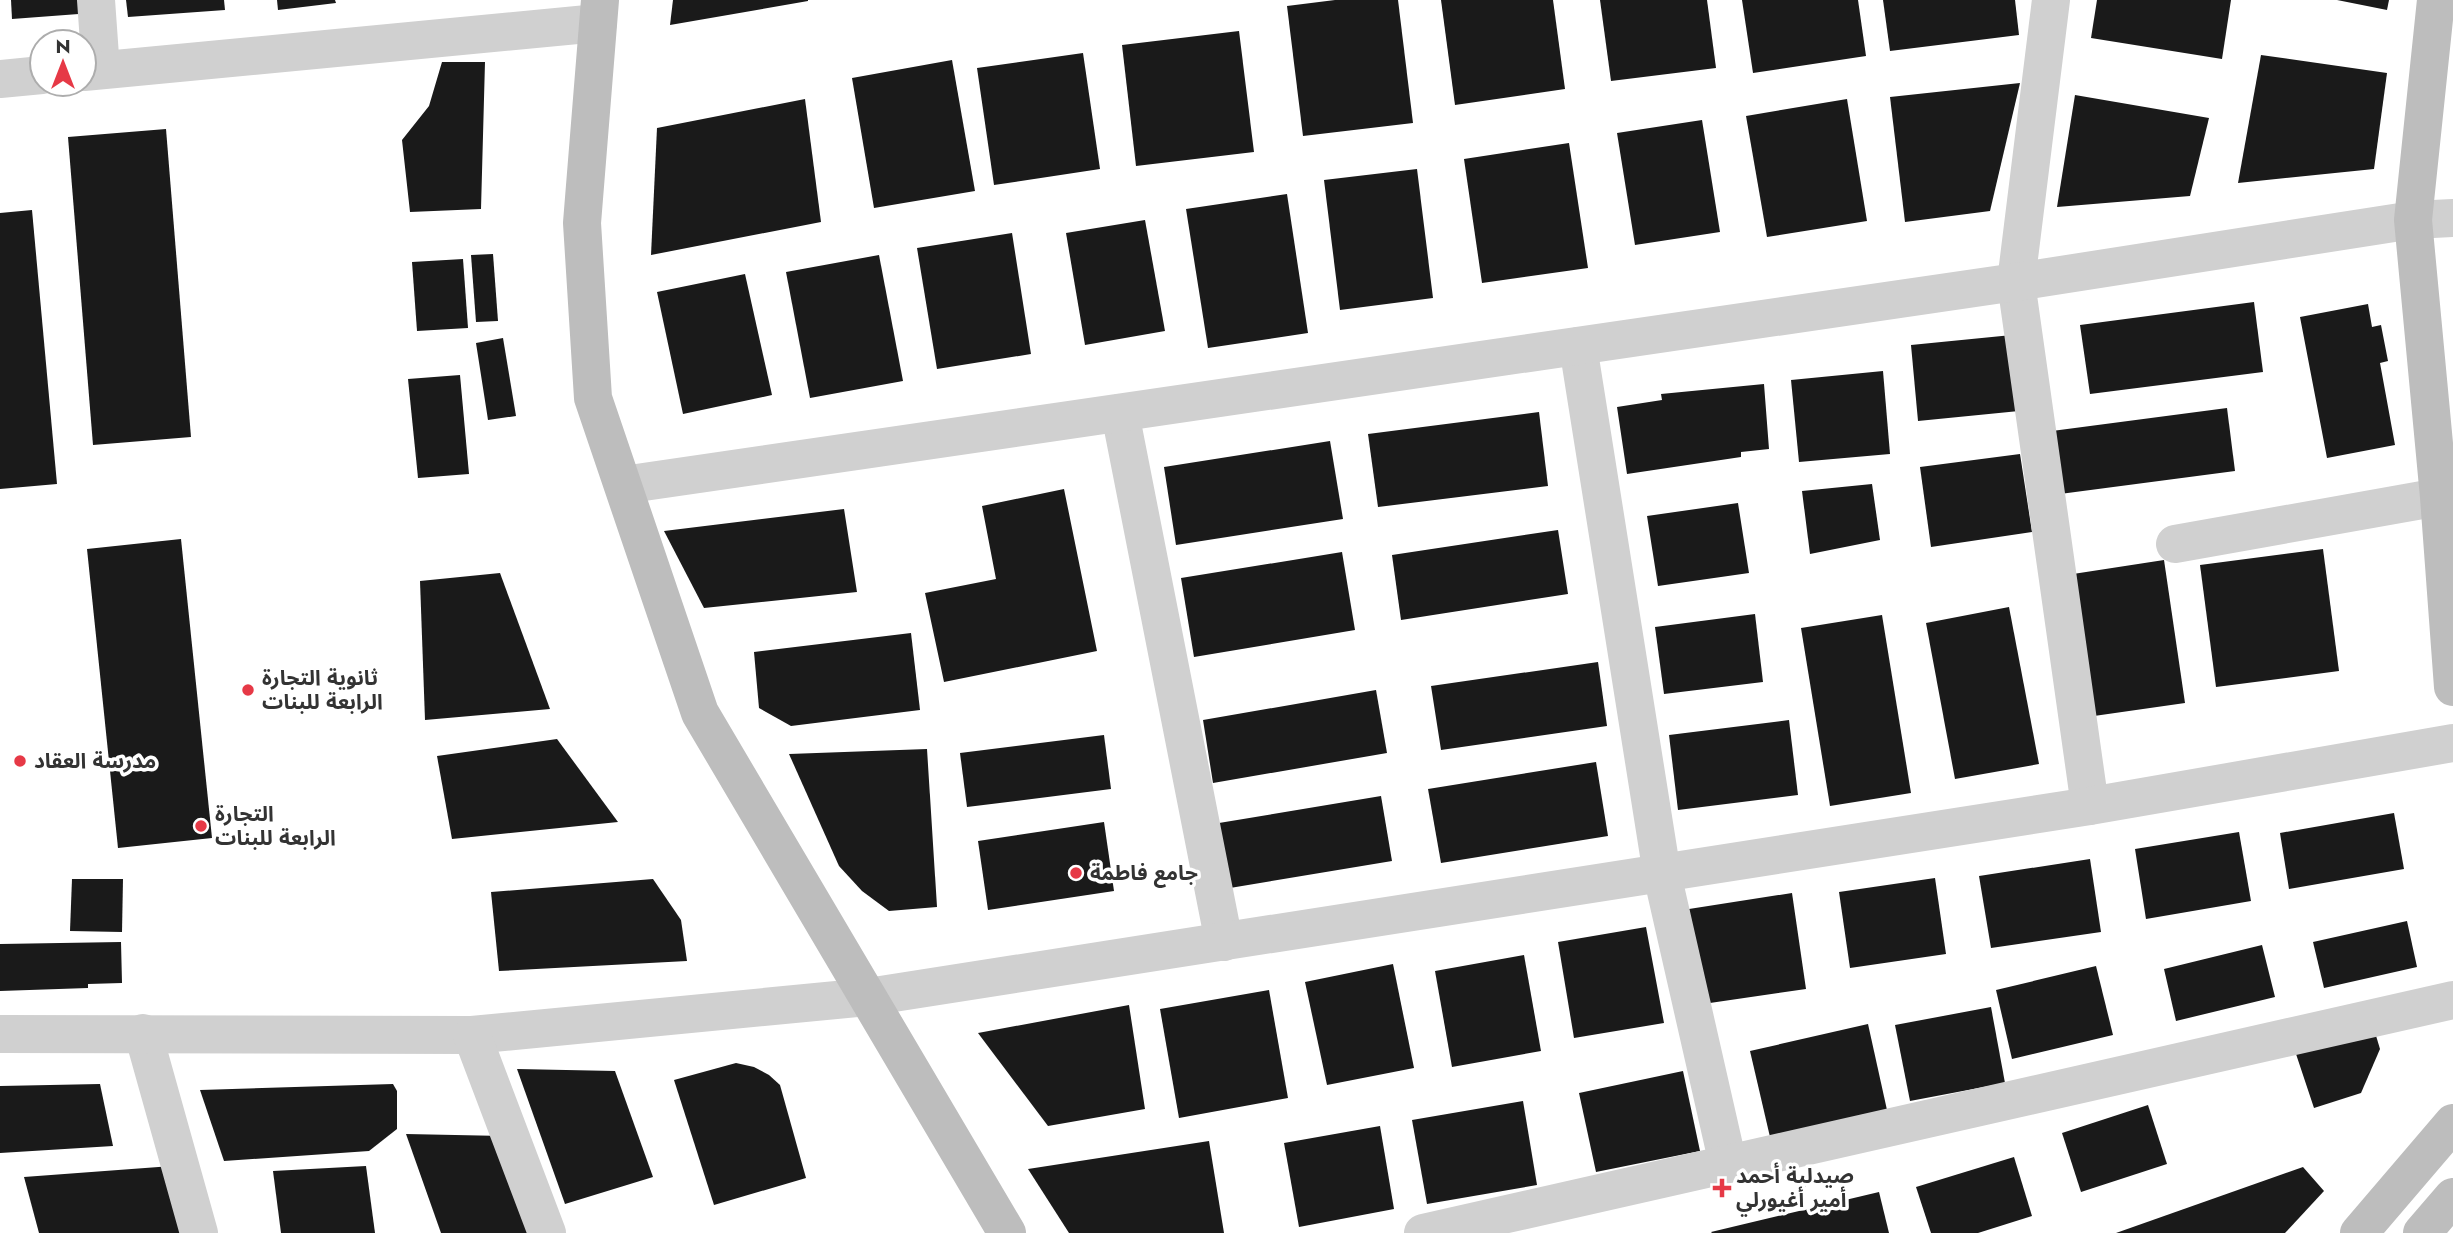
<svg xmlns="http://www.w3.org/2000/svg" width="2453" height="1233" viewBox="0 0 2453 1233" font-family="Jost,'Noto Sans Arabic',sans-serif">
	<style>
		.building { fill: #1a1a1a }
		.lines { fill: none; stroke-linecap: round; stroke-linejoin: round }
		.street { stroke: #d0d0d0; stroke-width: 38 }
		.secondary { stroke: #bdbdbd; stroke-width: 38 }
		.poi-dot { fill: #e63946; stroke: #fff; stroke-width: 2.5 }
		.labels { text-anchor: middle; dominant-baseline: central; stroke-width: 7; stroke-linejoin: round; paint-order: stroke }
		.poi-label { font-size: 21px; font-weight: bold; fill: #333; stroke: #fff; text-anchor: start }
	</style>
	<rect width="100%" height="100%" fill="#fff"/>
	<g class="building">
		<path d="M11,0H91L92,13L12,19Z"/>
		<path d="M126,0H224L225,10L128,17Z"/>
		<path d="M277,0H335L336,3L278,10Z"/>
		<path d="M673,0H808V1L670,25Z"/>
		<path d="M1335,0H1398L1413,123L1303,136L1287,6Z"/>
		<path d="M1441,0H1553L1565,89L1455,105Z"/>
		<path d="M1600,0H1707L1716,68L1611,81Z"/>
		<path d="M1742,0H1858L1866,56L1753,73Z"/>
		<path d="M1883,0H2015L2019,35L1890,51Z"/>
		<path d="M2097,0H2231L2222,59L2091,38Z"/>
		<path d="M2337,0H2389L2387,10Z"/>
		<path d="M1239,31L1254,152L1136,166L1122,45Z"/>
		<path d="M1083,53L1100,169L994,185L977,68Z"/>
		<path d="M2261,55L2387,73L2374,169L2238,183Z"/>
		<path d="M952,60L975,191L874,208L852,78Z"/>
		<path d="M442,62H485L481,209L410,212L402,140L429,106Z"/>
		<path d="M2020,83L1990,211L1905,222L1890,97Z"/>
		<path d="M2075,95L2209,118L2190,196L2057,207Z"/>
		<path d="M805,99L821,222L651,255L657,128Z"/>
		<path d="M1847,99L1867,221L1767,237L1746,116Z"/>
		<path d="M1702,120L1720,232L1635,245L1617,133Z"/>
		<path d="M166,129L191,437L93,445L68,137Z"/>
		<path d="M1569,143L1588,268L1482,283L1464,159Z"/>
		<path d="M1417,169L1433,298L1340,310L1324,180Z"/>
		<path d="M1287,194L1308,333L1208,348L1186,209Z"/>
		<path d="M32,210L57,484L0,489V213Z"/>
		<path d="M1145,220L1165,331L1085,345L1066,233Z"/>
		<path d="M1012,233L1031,354L937,369L917,248Z"/>
		<path d="M493,254L498,321L476,322L471,255Z"/>
		<path d="M879,255L903,381L810,398L786,272Z"/>
		<path d="M463,259L468,328L417,331L412,262Z"/>
		<path d="M745,274L772,395L683,414L657,292Z"/>
		<path d="M2254,302L2263,372L2090,394L2080,325Z"/>
		<path d="M2368,304L2372,327L2381,325L2388,361L2380,363L2395,445L2327,458L2300,317Z"/>
		<path d="M2012,335L2019,411L1918,421L1911,345Z"/>
		<path d="M503,338L516,416L488,420L476,343Z"/>
		<path d="M1883,371L1890,454L1799,462L1791,380Z"/>
		<path d="M460,375L469,474L418,478L408,379Z"/>
		<path d="M1764,384L1769,449L1741,452V457L1627,474L1617,407L1662,400L1661,394Z"/>
		<path d="M2227,408L2235,471L2060,494L2052,431Z"/>
		<path d="M1539,412L1548,486L1378,507L1368,434Z"/>
		<path d="M1330,441L1343,519L1176,545L1164,467Z"/>
		<path d="M2020,454L2032,532L1931,547L1920,467Z"/>
		<path d="M1872,484L1880,540L1810,554L1802,491Z"/>
		<path d="M1064,489L1097,651L944,682L925,593L996,579L982,506Z"/>
		<path d="M1738,503L1749,573L1658,586L1647,516Z"/>
		<path d="M844,509L857,592L704,608L664,531Z"/>
		<path d="M1558,530L1568,594L1401,620L1392,555Z"/>
		<path d="M181,539L212,838L118,848L87,549Z"/>
		<path d="M2323,549L2339,671L2216,687L2200,565Z"/>
		<path d="M1342,552L1355,630L1194,657L1181,578Z"/>
		<path d="M2164,560L2185,703L2094,716L2073,574Z"/>
		<path d="M500,573L550,709L425,720L420,581Z"/>
		<path d="M2009,607L2039,764L1955,779L1926,623Z"/>
		<path d="M1755,614L1763,682L1664,694L1655,627Z"/>
		<path d="M1882,615L1911,793L1830,806L1801,628Z"/>
		<path d="M911,633L920,710L791,726L759,708L754,652Z"/>
		<path d="M1598,662L1607,726L1441,750L1431,686Z"/>
		<path d="M1376,690L1387,753L1213,783L1203,720Z"/>
		<path d="M1789,720L1798,795L1678,810L1669,735Z"/>
		<path d="M1104,735L1111,789L967,807L960,753Z"/>
		<path d="M557,739L618,822L452,839L437,756Z"/>
		<path d="M927,749L937,907L889,911L862,891L839,866L789,754Z"/>
		<path d="M1596,762L1608,836L1441,863L1428,789Z"/>
		<path d="M1381,796L1392,861L1230,888L1219,823Z"/>
		<path d="M2394,813L2404,869L2289,889L2280,833Z"/>
		<path d="M1104,822L1114,891L988,910L978,841Z"/>
		<path d="M2239,832L2251,901L2146,919L2135,849Z"/>
		<path d="M2090,859L2101,932L1991,948L1979,876Z"/>
		<path d="M1935,878L1946,954L1850,968L1839,892Z"/>
		<path d="M72,879H123L122,932L70,931Z"/>
		<path d="M653,879L681,920L687,961L499,971L491,892Z"/>
		<path d="M1792,893L1806,989L1703,1004L1689,909Z"/>
		<path d="M2407,921L2417,967L2324,988L2313,942Z"/>
		<path d="M1646,927L1664,1023L1574,1038L1558,942Z"/>
		<path d="M121,942L122,983L88,984V988L0,991V944Z"/>
		<path d="M2262,945L2275,997L2176,1021L2164,969Z"/>
		<path d="M1524,955L1541,1051L1452,1067L1435,971Z"/>
		<path d="M1393,964L1414,1068L1327,1085L1305,982Z"/>
		<path d="M2096,966L2113,1035L2012,1059L1996,990Z"/>
		<path d="M1269,990L1288,1098L1179,1118L1160,1009Z"/>
		<path d="M1129,1005L1145,1109L1048,1126L978,1033Z"/>
		<path d="M1991,1007L2005,1083L1910,1101L1895,1025Z"/>
		<path d="M1868,1024L1887,1110L1770,1137L1750,1051Z"/>
		<path d="M2374,1029L2380,1049L2361,1093L2314,1108L2296,1054Z"/>
		<path d="M736,1063L754,1067L769,1075L780,1085L806,1178L714,1205L674,1080Z"/>
		<path d="M517,1069L615,1071L653,1177L565,1204Z"/>
		<path d="M1683,1071L1700,1151L1596,1172L1579,1093Z"/>
		<path d="M100,1084L113,1146L0,1153V1086Z"/>
		<path d="M393,1084L397,1091V1129L369,1151L224,1161L200,1090Z"/>
		<path d="M1523,1101L1537,1185L1427,1204L1412,1120Z"/>
		<path d="M2148,1105L2167,1164L2081,1192L2062,1133Z"/>
		<path d="M1380,1126L1394,1209L1299,1227L1284,1143Z"/>
		<path d="M406,1134L504,1136L539,1233H441Z"/>
		<path d="M1209,1141L1224,1233H1069L1028,1169Z"/>
		<path d="M2014,1157L2032,1216L1978,1233H1931L1916,1187Z"/>
		<path d="M172,1166L191,1233H39L24,1177Z"/>
		<path d="M366,1166L375,1233H281L273,1171Z"/>
		<path d="M2303,1167L2324,1191L2285,1233H2116Z"/>
		<path d="M1879,1192L1889,1233H1712L1711,1232Z"/>
	</g>
	<g class="lines">
		<g class="street">
			<path d="M96,0L101,70"/>
			<path d="M2051,0L2016,282L2090,806"/>
			<path d="M84,72L598,23"/>
			<path d="M0,79L42,75"/>
			<path d="M1578,346L1662,874L1728,1164"/>
			<path d="M1120,413L1224,942"/>
			<path d="M623,485L2016,282L2413,220L2453,218"/>
			<path d="M2175,544L2439,497"/>
			<path d="M143,1033L199,1233"/>
			<path d="M0,1034L472,1035L868,997L2090,806L2453,743"/>
			<path d="M472,1035L547,1233"/>
			<path d="M1423,1233L2453,1000"/>
		</g>
		<g class="secondary">
			<path d="M600,0L582,223L593,398L700,713L1007,1233"/>
			<path d="M2436,0L2413,220L2439,497L2453,687"/>
			<path d="M2359,1233L2453,1123"/>
			<path d="M2422,1233L2453,1197"/>
		</g>
	</g>
	<g class="poi-dot">
		<circle cx="248" cy="690" r="7"/>
		<circle cx="20" cy="761" r="7"/>
		<circle cx="201" cy="826" r="7"/>
		<circle cx="1076" cy="873" r="7"/>
		<path d="M1718.5 1177.5h7v7h7v7h-7v7h-7v-7h-7v-7h7z"/>
	</g>
	<g class="labels">
		<g class="poi-label">
			<text x="262" y="678">ثانوية التجارة<tspan x="262" dy="24">الرابعة للبنات</tspan></text>
			<text x="34" y="761">مدرسة العقاد</text>
			<text x="215" y="814">التجارة<tspan x="215" dy="24">الرابعة للبنات</tspan></text>
			<text x="1090" y="873">جامع فاطمة</text>
			<text x="1736" y="1176">صيدلية أحمد<tspan x="1736" dy="24">أمير أغيورلي</tspan></text>
		</g>
	</g>
	<g transform="translate(63 63)"><circle r="33" fill="#ffffff" stroke="#adadad" stroke-width="2"/>
	<path d="M0-5L12 26L0 18L-12 26Z" fill="#e63946"/>
	<text y="-10" font-size="19" font-weight="bold" text-anchor="middle" fill="#333333">N</text>
	</g>
</svg>
